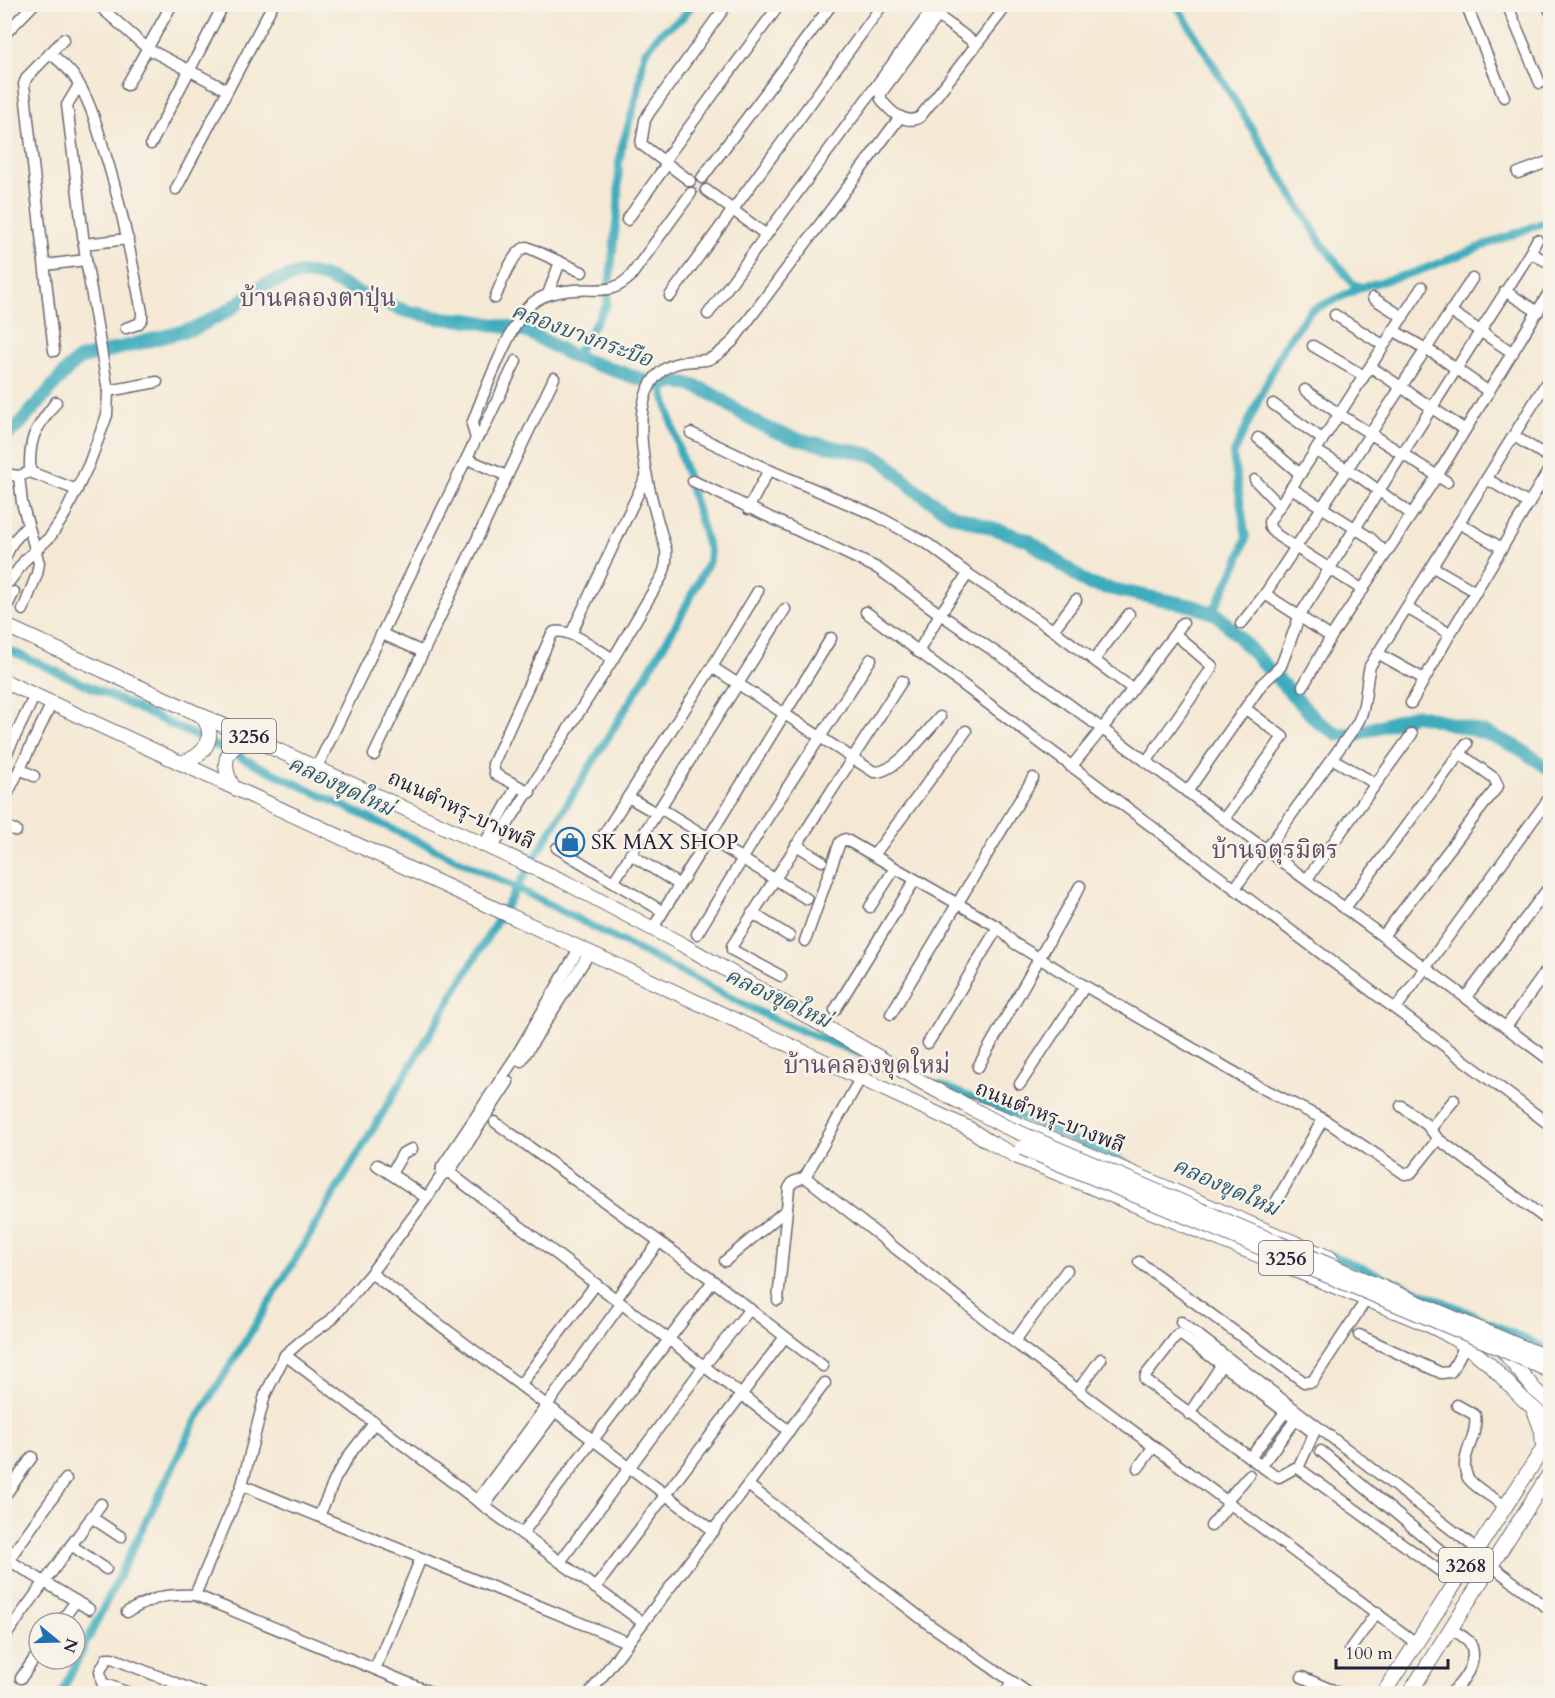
<svg xmlns="http://www.w3.org/2000/svg" width="1555" height="1698" viewBox="0 0 1555 1698" font-family="Cardo,'Noto Serif Thai',serif">
	<style>
		.lines { fill: none; stroke-linecap: round; stroke-linejoin: round }
		.canal { stroke: #3eacbd; stroke-width: 8 }
		.river { stroke: #3eacbd; stroke-width: 14 }
		.minor-casing { stroke: #6c6871; stroke-width: 13 }
		.major-casing { stroke: #6c6871; stroke-width: 16 }
		.minor { stroke: #fff; stroke-width: 10 }
		.major { stroke: #fff; stroke-width: 14 }
		.major-bridge-casing { stroke: #6c6871; stroke-width: 16; stroke-linecap: butt }
		.major-bridge { stroke: #fff; stroke-width: 14 }
		.labels { text-anchor: middle; dominant-baseline: central; stroke-width: 5; stroke-linejoin: round; paint-order: stroke }
		.shield { fill: #f7f3e8; stroke: #62616f; stroke-width: 1.5 }
		.shield-label { font-size: 20px; font-weight: bold; fill: #22223b }
		.street-label { font-size: 21px; fill: #22223b; stroke: #f7f3e8 }
		.poi-label { font-size: 21px; fill: #22223b; stroke: #f7f3e8; text-anchor: start }
		.water-label { font-size: 22px; font-style: italic; fill: #2d596f; stroke: #f7f3e8 }
		.quarter-label { font-size: 24px; fill: #5e4b67; stroke: #f7f3e8 }
	</style>
	<rect width="100%" height="100%" fill="#f7f3e8"/>
	<filter id="ink" filterUnits="userSpaceOnUse"><feTurbulence type="fractalNoise" baseFrequency=".0167" numOctaves="2"/><feDisplacementMap in="SourceGraphic" scale="12" xChannelSelector="R" yChannelSelector="G"/><feConvolveMatrix kernelMatrix="1 2 1 2 8 2 1 2 1" color-interpolation-filters="sRGB"/></filter>
	<filter id="wash" filterUnits="userSpaceOnUse"><feTurbulence type="fractalNoise" baseFrequency=".008" numOctaves="4" result="noise"/><feDisplacementMap in="SourceGraphic" scale="24" xChannelSelector="R" yChannelSelector="G"/><feGaussianBlur stdDeviation="1.35" result="paint"/><feColorMatrix in="noise" values="0 0 0 0 0 0 0 0 0 0 0 0 0 0 0 0 0 1.4 0 .05"/><feComposite in="paint" operator="in"/></filter>
	<g filter="url(#wash)">
		<rect width="100%" height="100%" fill="#f5e9d5"/>
		<g class="lines">
			<g class="canal">
				<path d="M1176,4L1322,244L1353,284L1362,287L1416,272L1550,220"/>
				<path d="M574,357L607,304L618,206L619,164L622,146L638,93L644,54L660,33L681,19L693,4"/>
				<path d="M1212,613L1238,562L1246,538L1233,455L1284,346L1310,311L1362,287"/>
				<path d="M4,648L111,696L517,888L775,1020L863,1055"/>
				<path d="M939,1085L1040,1125L1130,1165"/>
				<path d="M1329,1254L1463,1310L1550,1351"/>
				<path d="M61,1694L194,1424L275,1293L558,819L640,685L678,621L709,561L710,553L678,446L662,386"/>
			</g>
			<path class="river" d="M4,437L18,426L68,369L79,359L196,328L229,310L262,286L298,274H310L328,278L371,299L406,311L439,318L469,320L516,329L530,333L574,357L662,386C676,379 689,384 702,389C723,398 740,415 761,425C795,442 836,447 872,455L884,461L917,491L950,514L1028,540L1088,584L1193,606L1218,615L1319,723L1338,734H1356L1415,715L1427,717L1488,734L1517,747L1550,769"/>
		</g>
	</g>
	<g filter="url(#ink)">
		<g class="lines">
			<g class="minor-casing">
				<g id="minor">
					<path d="M97,4L148,49L227,90"/>
					<path d="M947,4L881,93V99C889,111 906,126 920,117L1008,4"/>
					<path d="M1466,4L1504,97"/>
					<path d="M1507,4L1540,83"/>
					<path d="M1548,4L1550,11"/>
					<path d="M938,16L976,44"/>
					<path d="M4,35L34,4"/>
					<path d="M50,53C58,60 67,67 73,75C88,96 96,122 103,147C121,201 131,257 142,312V319L138,324L126,328"/>
					<path d="M127,85L172,4"/>
					<path d="M151,144L224,4"/>
					<path d="M664,161L780,4"/>
					<path d="M1518,173L1550,161"/>
					<path d="M702,178L832,4"/>
					<path d="M690,181L641,144L645,120L649,113L727,4"/>
					<path d="M176,189L273,4"/>
					<path d="M706,190L765,234"/>
					<path d="M627,220L667,164"/>
					<path d="M84,244L128,239"/>
					<path d="M1530,253L1550,263"/>
					<path d="M45,265L86,260"/>
					<path d="M1505,291L1538,312"/>
					<path d="M548,294L560,262"/>
					<path d="M670,296L883,4"/>
					<path d="M495,298C501,284 513,250 527,247L582,272"/>
					<path d="M1373,298L1403,317"/>
					<path d="M1450,311L1513,353"/>
					<path d="M708,314L932,10L933,4"/>
					<path d="M1335,315L1383,345"/>
					<path d="M1393,330L1438,356L1489,392"/>
					<path d="M1313,346L1364,376"/>
					<path d="M54,351L24,84L27,77L64,39"/>
					<path d="M1371,367L1465,430"/>
					<path d="M1305,390L1339,414L1447,482"/>
					<path d="M108,391L157,382"/>
					<path d="M1273,404L1322,439"/>
					<path d="M691,433L769,470L875,515L928,544L968,574L1053,630L1133,689"/>
					<path d="M1514,436L1550,458"/>
					<path d="M1258,438L1300,474"/>
					<path d="M476,439L483,430L516,361"/>
					<path d="M1315,450L1360,477L1411,514"/>
					<path d="M467,459L507,476"/>
					<path d="M30,472L77,490"/>
					<path d="M4,474L19,476L30,472C29,435 35,430 56,402"/>
					<path d="M19,476L22,503L39,563L37,574L23,610"/>
					<path d="M1487,479L1529,504"/>
					<path d="M1255,480L1280,506"/>
					<path d="M693,481L877,568L940,614L1036,680L1550,1060"/>
					<path d="M1291,488L1369,537L1386,553"/>
					<path d="M748,509L769,470"/>
					<path d="M1459,523L1502,548"/>
					<path d="M4,560L12,543L27,526"/>
					<path d="M1433,567L1476,592"/>
					<path d="M9,582L25,560L50,537L64,516L89,464L107,415L108,391L86,260L67,105L79,85"/>
					<path d="M1363,590L1278,536L1270,528L1269,522L1422,287"/>
					<path d="M1265,594L1331,637"/>
					<path d="M1407,608L1450,634"/>
					<path d="M4,612L14,592"/>
					<path d="M866,612L1550,1125"/>
					<path d="M1241,624L1265,594L1472,279"/>
					<path d="M1053,630L1076,600"/>
					<path d="M382,634L423,652"/>
					<path d="M571,634L646,477"/>
					<path d="M918,652L940,614L968,574"/>
					<path d="M1379,654L1424,679"/>
					<path d="M1094,660L1129,614"/>
					<path d="M712,667L874,772C895,774 926,732 940,717"/>
					<path d="M1303,686L1331,637L1437,476L1550,291"/>
					<path d="M1411,703L1450,634L1550,468"/>
					<path d="M374,755L554,378"/>
					<path d="M4,759L35,695"/>
					<path d="M1333,759L1376,784"/>
					<path d="M1146,762L1210,671L1212,666L1175,634"/>
					<path d="M317,767L476,439L472,424C481,400 513,318 531,304C543,294 559,291 574,290C599,288 611,295 630,277L691,193"/>
					<path d="M1071,767L1102,729L1183,623"/>
					<path d="M20,769L34,776"/>
					<path d="M530,792L495,774L493,764L551,636L554,632C570,628 598,650 613,659"/>
					<path d="M1187,792L1262,684L1281,666L1300,615L1530,253L1537,240"/>
					<path d="M628,797L656,813"/>
					<path d="M4,801L52,703"/>
					<path d="M660,808L807,899"/>
					<path d="M1224,819L1283,737L1246,709"/>
					<path d="M4,825L16,831"/>
					<path d="M604,834L712,667L758,591"/>
					<path d="M485,843L517,786"/>
					<path d="M796,845L822,861"/>
					<path d="M493,847L613,659L662,576C666,567 667,560 666,550C654,507 617,398 666,368C679,360 692,362 706,360C716,358 725,348 732,342L900,117"/>
					<path d="M557,848L662,911"/>
					<path d="M1266,850L1357,724C1367,707 1365,686 1370,666L1550,377"/>
					<path d="M630,854L678,884"/>
					<path d="M874,855L966,731"/>
					<path d="M1307,879L1412,734"/>
					<path d="M614,881L785,609"/>
					<path d="M1235,888L1264,848"/>
					<path d="M870,907L895,868"/>
					<path d="M1345,908L1467,744"/>
					<path d="M752,913L789,936"/>
					<path d="M653,928L831,638"/>
					<path d="M697,934L768,817L871,659"/>
					<path d="M1383,936L1498,786L1494,778L1459,753"/>
					<path d="M805,941L840,842L845,839L998,927L1014,943L1085,986L1258,1086L1323,1119L1405,1174L1411,1173L1438,1139L1550,1222"/>
					<path d="M781,976L732,950V946L902,681"/>
					<path d="M1466,997L1550,886"/>
					<path d="M1396,1008L1550,797"/>
					<path d="M835,1010L915,880"/>
					<path d="M891,1014L1033,778"/>
					<path d="M1506,1027L1550,966"/>
					<path d="M928,1043L998,927"/>
					<path d="M521,1061L590,952"/>
					<path d="M978,1067L1080,886"/>
					<path d="M860,1079L805,1177L1014,1342L1416,1643"/>
					<path d="M1020,1084L1085,986"/>
					<path d="M1401,1106L1427,1125L1438,1139"/>
					<path d="M495,1122L708,1277L823,1366"/>
					<path d="M1430,1129L1454,1100"/>
					<path d="M377,1165L427,1198"/>
					<path d="M442,1167L789,1431"/>
					<path d="M391,1174L403,1153L412,1149"/>
					<path d="M444,1174L449,1172L508,1082"/>
					<path d="M1276,1202L1323,1119"/>
					<path d="M725,1261L786,1210"/>
					<path d="M1139,1262L1304,1382H1312L1366,1300"/>
					<path d="M371,1273L714,1531"/>
					<path d="M616,1299L659,1242"/>
					<path d="M778,1300L789,1188L793,1182L805,1177"/>
					<path d="M1181,1322L1477,1549"/>
					<path d="M1178,1334H1180L1314,1433L1298,1468H1295L1279,1477L1272,1474L1145,1380L1146,1375Z"/>
					<path d="M1359,1335L1441,1373L1451,1372L1465,1346"/>
					<path d="M1014,1342L1067,1270"/>
					<path d="M285,1355L484,1506L642,1622"/>
					<path d="M520,1385L596,1284"/>
					<path d="M1078,1390L1101,1359"/>
					<path d="M1457,1405L1475,1415C1479,1438 1457,1458 1468,1478C1474,1487 1496,1500 1506,1506"/>
					<path d="M1189,1414L1222,1364"/>
					<path d="M1321,1451L1464,1570"/>
					<path d="M1250,1458L1286,1411"/>
					<path d="M1261,1466L1296,1419"/>
					<path d="M1138,1468L1154,1446"/>
					<path d="M1298,1468L1455,1582"/>
					<path d="M242,1485L627,1642"/>
					<path d="M748,1485L930,1625L1030,1694"/>
					<path d="M4,1497L32,1457"/>
					<path d="M1227,1500L1249,1475"/>
					<path d="M477,1501L621,1304"/>
					<path d="M484,1506L555,1411"/>
					<path d="M319,1516L336,1477L350,1454L375,1422"/>
					<path d="M91,1517L121,1537"/>
					<path d="M1211,1526L1230,1503"/>
					<path d="M522,1534L713,1281"/>
					<path d="M71,1545L106,1569"/>
					<path d="M5,1558L89,1609"/>
					<path d="M560,1562L704,1366L750,1309"/>
					<path d="M4,1566L66,1479"/>
					<path d="M1492,1566L1550,1610"/>
					<path d="M595,1588L785,1337"/>
					<path d="M195,1595L435,1694"/>
					<path d="M127,1612C155,1597 163,1594 195,1595L242,1485L265,1395L285,1355L301,1341L331,1320L371,1273L427,1198L441,1176L442,1167L515,1058L580,947"/>
					<path d="M60,1623L76,1601"/>
					<path d="M4,1638L101,1504"/>
					<path d="M1350,1649L1377,1612"/>
					<path d="M375,1669L421,1558"/>
					<path d="M1302,1677L1341,1694"/>
					<path d="M21,1678L39,1652"/>
					<path d="M132,1694L102,1683L100,1671L107,1658H112L203,1694"/>
					<path d="M589,1694L825,1383"/>
					<path d="M1004,1694L1013,1682"/>
					<path d="M1315,1694L1331,1689"/>
					<path d="M1450,1694C1462,1683 1480,1661 1470,1643C1466,1637 1457,1633 1451,1629"/>
				</g>
			</g>
			<g class="major-casing">
				<g id="major">
					<path d="M4,625L563,881L685,946L934,1089L960,1102L1011,1121L1330,1258"/>
					<path d="M4,681L968,1128L988,1141L1018,1157L1427,1324C1450,1335 1470,1347 1489,1364C1509,1383 1526,1406 1550,1420"/>
					<path d="M181,763C206,756 219,735 200,714"/>
					<path d="M233,787C219,761 226,744 256,739"/>
					<path d="M1500,1347L1535,1390L1550,1403"/>
					<path d="M1534,1410L1542,1431L1543,1449"/>
					<path d="M1383,1694L1550,1438"/>
					<path d="M1409,1694L1550,1473"/>
				</g>
			</g>
			<use href="#minor" class="minor"/>
			<use href="#major" class="major"/>
			<g class="major-bridge-casing">
				<g id="major-bridge">
					<path d="M960,1102L1004,1126L1550,1359"/>
					<path d="M1022,1148L1484,1341L1550,1371"/>
				</g>
			</g>
			<use href="#major-bridge" class="major-bridge"/>
		</g>
	</g>
	<defs>
		<g id="shop-ring" transform="scale(1.5)"><circle r="9.5" fill="#f7f3e8" stroke="#1f6fb2" stroke-width="1.5"/><path d="M-5-2.5h2.3a2.7 3.5 0 0 1 5.4 0H5L5.5 6h-11ZM-1.5-2.5h3a1.5 2.3 0 0 0-3 0Z" fill="#1f6fb2"/></g>
	</defs>
	<g fill-rule="evenodd">
		<use href="#shop-ring" x="570" y="842"/>
	</g>
	<g class="labels">
		<g class="shield">
			<rect x="222" y="719" width="54" height="34" rx="4.5"/>
			<rect x="1259" y="1241" width="54" height="34" rx="4.5"/>
			<rect x="1439" y="1548" width="54" height="34" rx="4.5"/>
		</g>
		<g class="shield-label">
			<text x="249" y="736">3256</text>
			<text x="1286" y="1258">3256</text>
			<text x="1466" y="1565">3268</text>
		</g>
		<g class="street-label">
			<text transform="translate(461 810) rotate(25)">ถนนตำหรุ-บางพลี</text>
			<text transform="translate(1050 1117) rotate(22)">ถนนตำหรุ-บางพลี</text>
		</g>
		<g class="poi-label">
			<text x="591" y="842">SK MAX SHOP</text>
		</g>
		<g class="water-label">
			<text transform="translate(582 335) rotate(20)">คลองบางกระบือ</text>
			<text transform="translate(341 786) rotate(25)">คลองขุดใหม่</text>
			<text transform="translate(778 998) rotate(25)">คลองขุดใหม่</text>
			<text transform="translate(1226 1187) rotate(24)">คลองขุดใหม่</text>
		</g>
		<g class="quarter-label">
			<text x="318" y="298">บ้านคลองตาปุ่น</text>
			<text x="1275" y="850">บ้านจตุรมิตร</text>
			<text x="867" y="1065">บ้านคลองขุดใหม่</text>
		</g>
	</g>
	<rect width="1555" height="1698" fill="none" stroke="#f7f3e8" stroke-width="24"/>
	<g transform="translate(57 1641) rotate(109)"><circle r="28" fill="#f7f3e8" stroke="#a29fa3" stroke-width="1.5"/>
	<path d="M0-4.5L10 22L0 15L-10 22Z" fill="#1f6fb2"/>
	<text y="-9" font-size="16" font-weight="bold" text-anchor="middle" fill="#22223b">N</text>
	</g>
	<path d="M1336 1659v9h112v-9" fill="none" stroke="#22223b" stroke-width="3"/>
	<text x="1345" y="1659" font-size="18" fill="#22223b" stroke="#f7f3e8" stroke-width="4.5" paint-order="stroke">100 m</text>
</svg>
